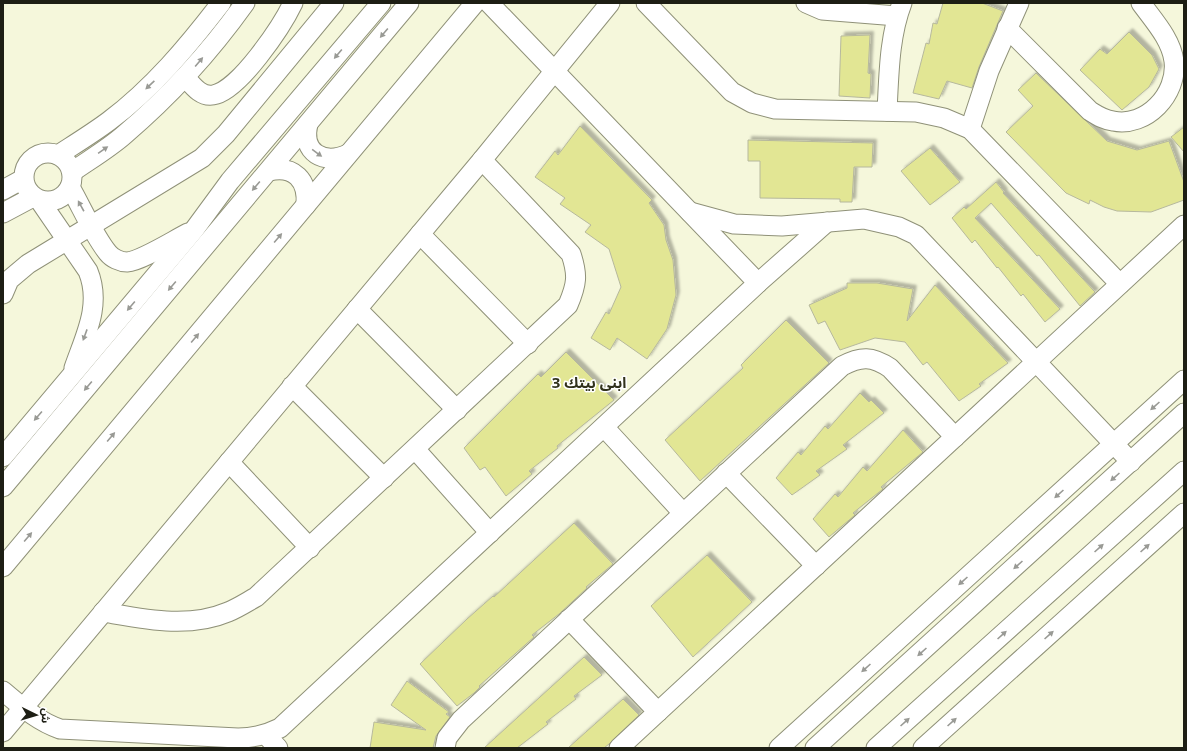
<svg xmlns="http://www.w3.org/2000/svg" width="1187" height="751" viewBox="0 0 1187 751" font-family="Georgia,'Noto Sans Arabic',serif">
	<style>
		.building { fill: #e2e694; stroke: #b6b89d; filter: url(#shadow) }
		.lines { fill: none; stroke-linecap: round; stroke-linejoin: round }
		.minor-casing { stroke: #8f9178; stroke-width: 21 }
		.minor { stroke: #fff; stroke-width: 19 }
		.oneway { fill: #999a95 }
		.labels { text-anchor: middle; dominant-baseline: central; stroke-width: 3; stroke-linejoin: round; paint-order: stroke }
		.district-label { font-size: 15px; font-weight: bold; fill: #31321c; stroke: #fff }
	</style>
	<defs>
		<filter id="shadow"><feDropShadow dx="3.5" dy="-3.5" stdDeviation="1" flood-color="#0004"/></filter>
	</defs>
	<rect width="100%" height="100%" fill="#f5f7db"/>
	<g class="building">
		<path d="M943,3H982L1003,11L979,67L972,88L947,81L939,99L913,93L926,43L929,44L933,23L937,24Z"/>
		<path d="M1129,32L1152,55L1159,69L1149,87L1122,110L1080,70L1100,49L1107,54Z"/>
		<path d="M870,35L868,73L871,74L870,98L839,96L841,36Z"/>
		<path d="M1036,73L1107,141L1137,150L1169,141L1184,182V200L1151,212L1117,211L1104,207L1090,200L1089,204L1066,193L1006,132L1033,106L1018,90Z"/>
		<path d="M580,126L652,200L649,203L664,225L666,240L673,260L676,295L667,329L647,359L617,338L610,350L591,338L606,312L609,314L621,287L609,249L585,232L591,225L560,204L565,198L535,177L555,151L558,155Z"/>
		<path d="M1184,127V152L1171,137Z"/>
		<path d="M748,140L873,143L872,167H854L852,202H840V199L760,198V161H748Z"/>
		<path d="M930,148L960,182L930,205L901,171Z"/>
		<path d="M996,182L1004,192L1003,193L1095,292L1080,306L1039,255L1037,256L991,203L975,218L1060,309L1045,322L1023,294L1021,296L998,267L997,268L975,240L972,243L952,218L964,207L966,209Z"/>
		<path d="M847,283H877L913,289L907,321L935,285L1008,363L979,384L981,386L959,401L927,362L923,365L905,342L875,338L840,350L825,321L818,324L809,305L847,288Z"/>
		<path d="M786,320L829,363L700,481L665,440L743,368L741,365Z"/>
		<path d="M566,352L614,400L557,446L558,448L529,471L532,474L506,496L485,467L480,470L464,448L538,374L541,377Z"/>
		<path d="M860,393L869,402L871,400L884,413L843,445L847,449L816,471L820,475L792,495L776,478L798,452L801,455L825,426L828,429Z"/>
		<path d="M903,430L923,452L881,487L883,489L853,513L855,515L829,537L813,519L835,494L838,497L863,467L867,471Z"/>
		<path d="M574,523L613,564L586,587L587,588L559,614L532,635L534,637L479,686L480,687L474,693L457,706L420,664L467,619L493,596L494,597Z"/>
		<path d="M707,555L752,602L693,657L651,606Z"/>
		<path d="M584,657L602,675L574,696L576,699L546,722L548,724L517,748H484Z"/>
		<path d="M407,681L449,712L446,714L450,717L436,736L433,748H370L374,722L426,730L391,705Z"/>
		<path d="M623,699L639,715L609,744L604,748H568Z"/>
	</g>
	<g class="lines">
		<g class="minor-casing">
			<g id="minor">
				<path d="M489,3L758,283"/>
				<path d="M646,3L732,92L752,103L775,109L916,112L944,118L970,129L1120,284"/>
				<path d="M806,3L822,10L897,16"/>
				<path d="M1007,28L1090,111C1098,116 1104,120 1113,121C1146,128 1178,94 1174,61C1171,39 1154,21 1141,3"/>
				<path d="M186,78C193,86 201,97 213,95C239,91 282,26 293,3"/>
				<path d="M887,111C889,75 889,37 902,3"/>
				<path d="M308,124C301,153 324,165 348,154"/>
				<path d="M970,129L989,71L1019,3"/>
				<circle cx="48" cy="177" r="24"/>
				<path d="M58,155C75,144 93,133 109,121C153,88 188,46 221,3"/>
				<path d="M269,171C294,165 308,180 306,205"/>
				<path d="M72,172C89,160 108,149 124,135C170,96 210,52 245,3"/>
				<path d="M70,187C81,206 94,236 108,253C112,258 120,262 127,262C141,261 174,240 188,233"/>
				<path d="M3,190L23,179"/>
				<path d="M40,201L88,271C102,305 85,336 74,368"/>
				<path d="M690,212L734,224L782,226L864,219L899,227L916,235L1131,462"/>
				<path d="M3,213L33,197"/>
				<path d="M420,234L528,344"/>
				<path d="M3,294L9,280L28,264L202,158L226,134L334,3"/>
				<path d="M357,309L457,410"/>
				<path d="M292,386L384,478"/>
				<path d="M604,427L683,513"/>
				<path d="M415,449L490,533"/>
				<path d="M3,457L194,230L230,181L381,3"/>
				<path d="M229,462L310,548"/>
				<path d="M726,473L816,566"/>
				<path d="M3,487L409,3"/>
				<path d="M3,567L475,3"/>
				<path d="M103,612C144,619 188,629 228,612C238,608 247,602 256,597L568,305C577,284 578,275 571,254L482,160"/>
				<path d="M569,619L658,712"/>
				<path d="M3,691C21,706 37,721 60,729L238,738C254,738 266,735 280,728L758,283L827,222"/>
				<path d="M3,732L482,160L610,3"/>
				<path d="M266,735L278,748"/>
				<path d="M445,748L447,738L461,720L842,366C861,356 872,356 890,368L955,437"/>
				<path d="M619,748L1184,225"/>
				<path d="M779,748L1184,380"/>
				<path d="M815,748L1184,413"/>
				<path d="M876,748L1184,471"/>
				<path d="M923,748L1184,513"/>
			</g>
		</g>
		<use href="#minor" class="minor"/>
	</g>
	<defs><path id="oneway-solid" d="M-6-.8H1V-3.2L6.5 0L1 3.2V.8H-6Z"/></defs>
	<g class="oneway">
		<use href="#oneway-solid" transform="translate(384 33) rotate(130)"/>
		<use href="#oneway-solid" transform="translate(338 54) rotate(130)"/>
		<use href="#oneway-solid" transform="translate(199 62) rotate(-50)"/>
		<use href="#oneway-solid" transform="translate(150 85) rotate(137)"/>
		<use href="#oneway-solid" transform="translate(103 150) rotate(-35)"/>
		<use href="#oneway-solid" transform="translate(317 153) rotate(36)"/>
		<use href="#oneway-solid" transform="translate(256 186) rotate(130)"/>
		<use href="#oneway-solid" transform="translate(81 206) rotate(-119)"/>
		<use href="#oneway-solid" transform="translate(278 238) rotate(-50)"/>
		<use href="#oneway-solid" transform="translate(172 286) rotate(130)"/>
		<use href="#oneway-solid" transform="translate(131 306) rotate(130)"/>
		<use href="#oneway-solid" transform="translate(85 335) rotate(110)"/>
		<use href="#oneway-solid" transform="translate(195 338) rotate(-50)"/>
		<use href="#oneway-solid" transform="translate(88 386) rotate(130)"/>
		<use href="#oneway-solid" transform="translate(1155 406) rotate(138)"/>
		<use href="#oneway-solid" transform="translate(38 416) rotate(131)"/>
		<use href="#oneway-solid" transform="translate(111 437) rotate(-50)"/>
		<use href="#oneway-solid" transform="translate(1115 477) rotate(138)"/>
		<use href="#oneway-solid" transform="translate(1059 494) rotate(138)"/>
		<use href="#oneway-solid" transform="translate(28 537) rotate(-50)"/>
		<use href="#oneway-solid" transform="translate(1099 548) rotate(-42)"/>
		<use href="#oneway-solid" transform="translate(1145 548) rotate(-42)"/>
		<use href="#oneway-solid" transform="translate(1018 565) rotate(138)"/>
		<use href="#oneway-solid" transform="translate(963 581) rotate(138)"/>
		<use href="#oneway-solid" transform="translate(1002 635) rotate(-42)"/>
		<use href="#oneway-solid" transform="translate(1049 635) rotate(-42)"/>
		<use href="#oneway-solid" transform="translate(922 652) rotate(138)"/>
		<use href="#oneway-solid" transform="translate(866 668) rotate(138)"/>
		<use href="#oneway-solid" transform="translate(905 722) rotate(-42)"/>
		<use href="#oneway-solid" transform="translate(952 722) rotate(-42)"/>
	</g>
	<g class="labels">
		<g class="district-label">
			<text x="589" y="383">ابنى بيتك 3</text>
		</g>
	</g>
	<rect width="1187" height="751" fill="none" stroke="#1d1e14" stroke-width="8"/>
	<g transform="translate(36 715) rotate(95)" stroke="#ffffff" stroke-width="3" paint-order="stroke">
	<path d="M0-3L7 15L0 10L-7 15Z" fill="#1d1e14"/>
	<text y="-6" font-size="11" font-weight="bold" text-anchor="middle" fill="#1d1e14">ش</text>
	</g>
</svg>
